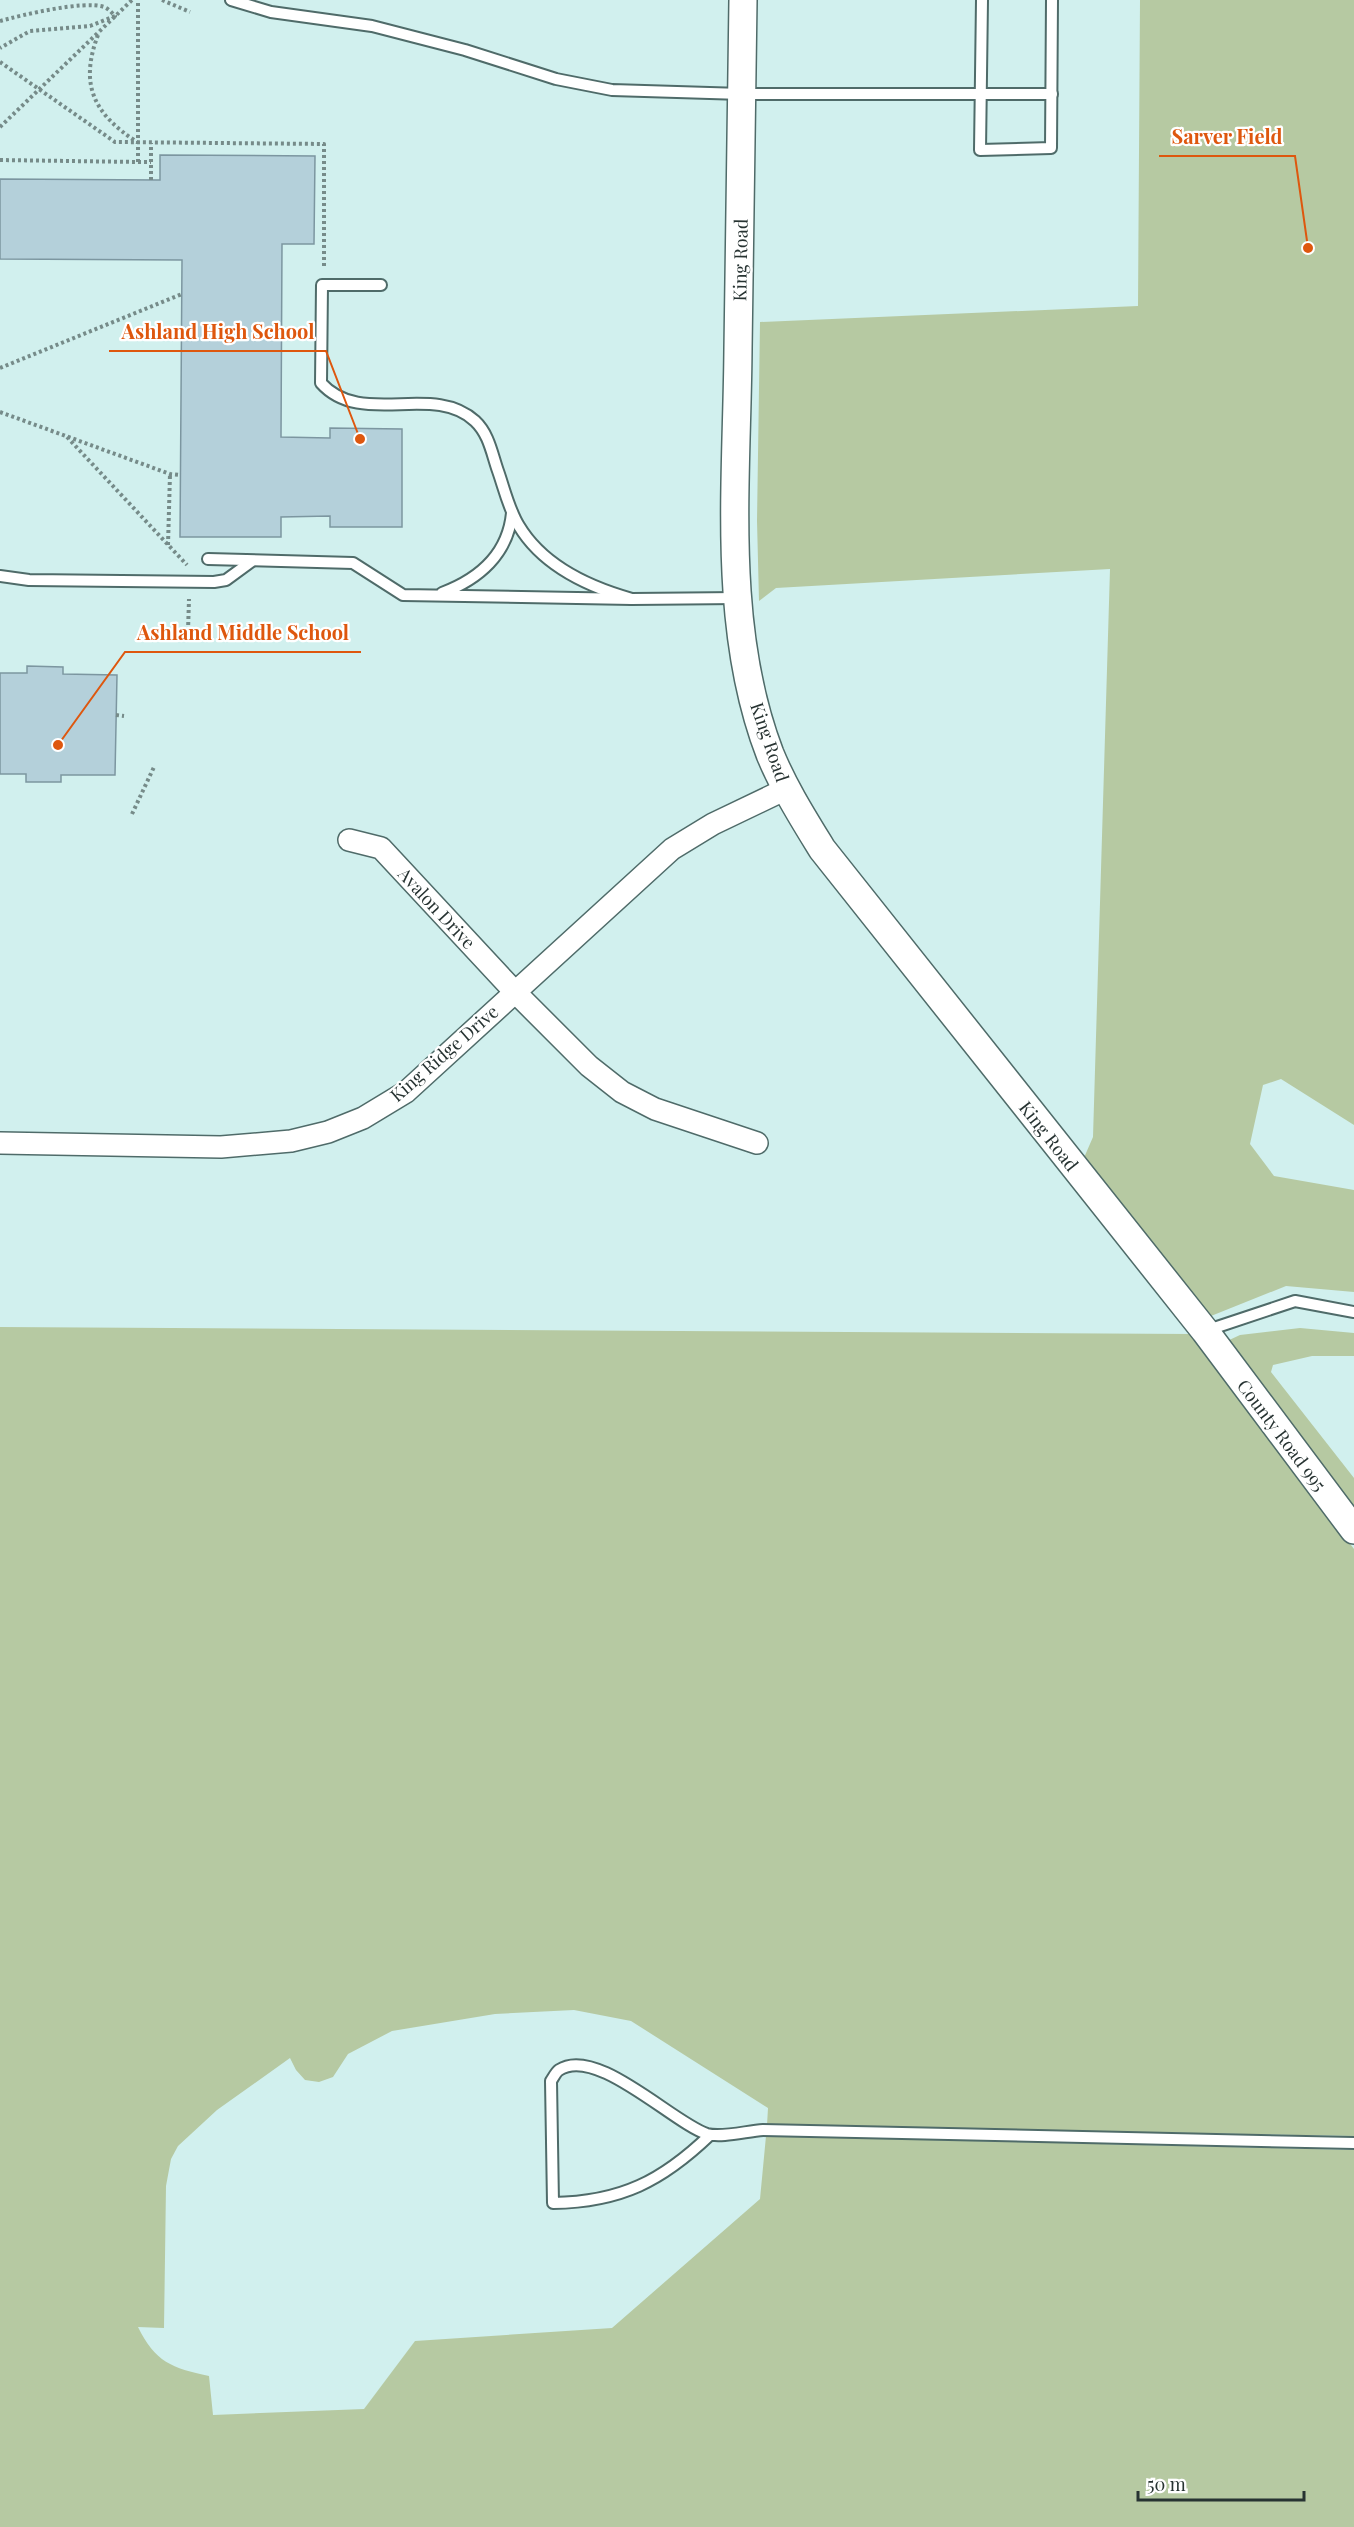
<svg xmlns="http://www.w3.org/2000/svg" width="1354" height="2527" viewBox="0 0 1354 2527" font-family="'Playfair Display',serif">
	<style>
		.green { fill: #b6c9a2 }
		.building { fill: #b4d0da; stroke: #7c96a0; stroke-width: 1.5 }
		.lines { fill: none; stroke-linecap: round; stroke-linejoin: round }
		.service-casing { stroke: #4f6b69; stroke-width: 14 }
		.minor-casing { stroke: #4f6b69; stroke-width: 24 }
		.tertiary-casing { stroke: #4f6b69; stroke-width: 30 }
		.path { stroke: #768b89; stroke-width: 4; stroke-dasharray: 3 3; stroke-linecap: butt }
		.service { stroke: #fff; stroke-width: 10 }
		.minor { stroke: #fff; stroke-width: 21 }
		.tertiary { stroke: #fff; stroke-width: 27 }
		.labels { text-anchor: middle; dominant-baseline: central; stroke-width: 4.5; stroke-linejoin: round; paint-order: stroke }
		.street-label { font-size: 18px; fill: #273332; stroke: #fff }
		.leader { fill: none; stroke: #de570e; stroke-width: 2 }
		.callout-dot { fill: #de570e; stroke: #fff; stroke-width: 2 }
		.callout-label { font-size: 20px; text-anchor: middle; font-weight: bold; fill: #de570e; stroke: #fff; stroke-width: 4.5; stroke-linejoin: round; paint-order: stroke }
	</style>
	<rect width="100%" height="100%" fill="#d1f0ee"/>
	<g class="green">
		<path d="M1140,0H1354V1125L1281,1079L1263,1085L1250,1144L1274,1176L1354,1190V1292L1286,1286L1206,1318L1083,1160L1093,1137L1110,569L776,588L759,601L757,521L760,322L1138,306Z"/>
		<path d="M0,1327L1192,1334L1354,1549V2136L767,2125L768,2108L631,2021L574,2010L495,2014L392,2031L348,2054L333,2077L319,2082L305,2080L296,2070L290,2058L217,2110L178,2146L171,2159L166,2186L164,2328L138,2327C155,2362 172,2368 209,2376L213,2415L364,2409L415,2341L612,2328L760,2199L766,2136L1354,2150V2527H0Z"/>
		<path d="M1300,1328L1354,1333V1356H1312L1273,1365L1271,1372L1354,1478V1510L1225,1342L1240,1335Z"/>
	</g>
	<g class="building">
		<path d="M160,155L315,156L314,244H282L281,437L330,438V428L402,429V527H330V516L281,517V537H180L182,260L0,259V179L160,180Z"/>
		<path d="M27,666L63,667V674L117,675L115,775H61V782H26V774H0V673H27Z"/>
	</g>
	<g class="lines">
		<g class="service-casing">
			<g id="service">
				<path d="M231,0L271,12L372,26L465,50L556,79L612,90L742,94H1052"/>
				<path d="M982,0L980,150L1051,148L1052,0"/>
				<path d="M381,285H322L321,383C361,428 433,382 475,421C489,434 492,454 498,471C504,488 509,510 519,526C543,566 589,587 632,599"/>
				<path d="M208,559L353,563L403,595L632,599L739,598"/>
				<path d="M0,576L29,580L214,582L226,580L252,561"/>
				<path d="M442,593C479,579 508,554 512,513"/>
				<path d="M1205,1331L1295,1301L1354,1312"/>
				<path d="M710,2135C662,2181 621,2202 553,2203L551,2081C553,2078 556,2072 559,2070C596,2045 673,2123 707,2134C722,2138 747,2131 763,2130L1354,2143"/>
			</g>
		</g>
		<g class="minor-casing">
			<g id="minor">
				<path d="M349,840L381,848L514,991L589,1066L622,1092L655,1109L757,1143"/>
				<path d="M0,1143L221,1147L291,1141L328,1132L363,1118L406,1092L672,849L713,824L786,789"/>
			</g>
		</g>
		<g class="tertiary-casing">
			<path id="tertiary" d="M743,0C741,116 740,233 738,349C737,482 721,627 770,754C784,788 803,818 822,849L1205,1331L1354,1530"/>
		</g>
		<g class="path">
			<path d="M162,0L190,12"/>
			<path d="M0,21C22,15 84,0 104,7C109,9 112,13 115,16L90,26L30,31L0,48"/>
			<path d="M98,35C79,85 94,114 137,142"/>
			<path d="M0,62L115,142L324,144V269"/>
			<path d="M0,127L132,0"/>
			<path d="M0,160L138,162V0"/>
			<path d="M138,162H151"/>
			<path d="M151,180V143"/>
			<path d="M0,368L182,294"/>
			<path d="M0,412L170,474L180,475"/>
			<path d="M67,437L187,565"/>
			<path d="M168,545L170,474"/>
			<path d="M188,631L189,599"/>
			<path d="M116,715L124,716"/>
			<path d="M132,814L154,767"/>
		</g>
		<use href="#service" class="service"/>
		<use href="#minor" class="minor"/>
		<use href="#tertiary" class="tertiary"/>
	</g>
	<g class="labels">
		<g class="street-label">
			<text transform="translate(740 260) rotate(-89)">King Road</text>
			<text transform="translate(770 742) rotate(71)">King Road</text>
			<text transform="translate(437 908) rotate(47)">Avalon Drive</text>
			<text transform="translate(444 1053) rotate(-41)">King Ridge Drive</text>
			<text transform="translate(1049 1136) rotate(52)">King Road</text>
			<text transform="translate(1282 1435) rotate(53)">County Road 995</text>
		</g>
	</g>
	<path class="leader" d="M1308 248L1295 156H1159M360 439L326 351H109M58 745L125 652H361"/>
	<g class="callout-dot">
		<circle cx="1308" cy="248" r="6"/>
		<circle cx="360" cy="439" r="6"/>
		<circle cx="58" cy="745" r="6"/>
	</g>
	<g class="callout-label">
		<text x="1227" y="144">Sarver Field</text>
		<text x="218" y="339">Ashland High School</text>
		<text x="243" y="640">Ashland Middle School</text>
	</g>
	<path d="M1138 2491v9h166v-9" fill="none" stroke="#273332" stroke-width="3"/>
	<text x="1147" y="2491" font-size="18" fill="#273332" stroke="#ffffff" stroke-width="4.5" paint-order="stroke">50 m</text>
</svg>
